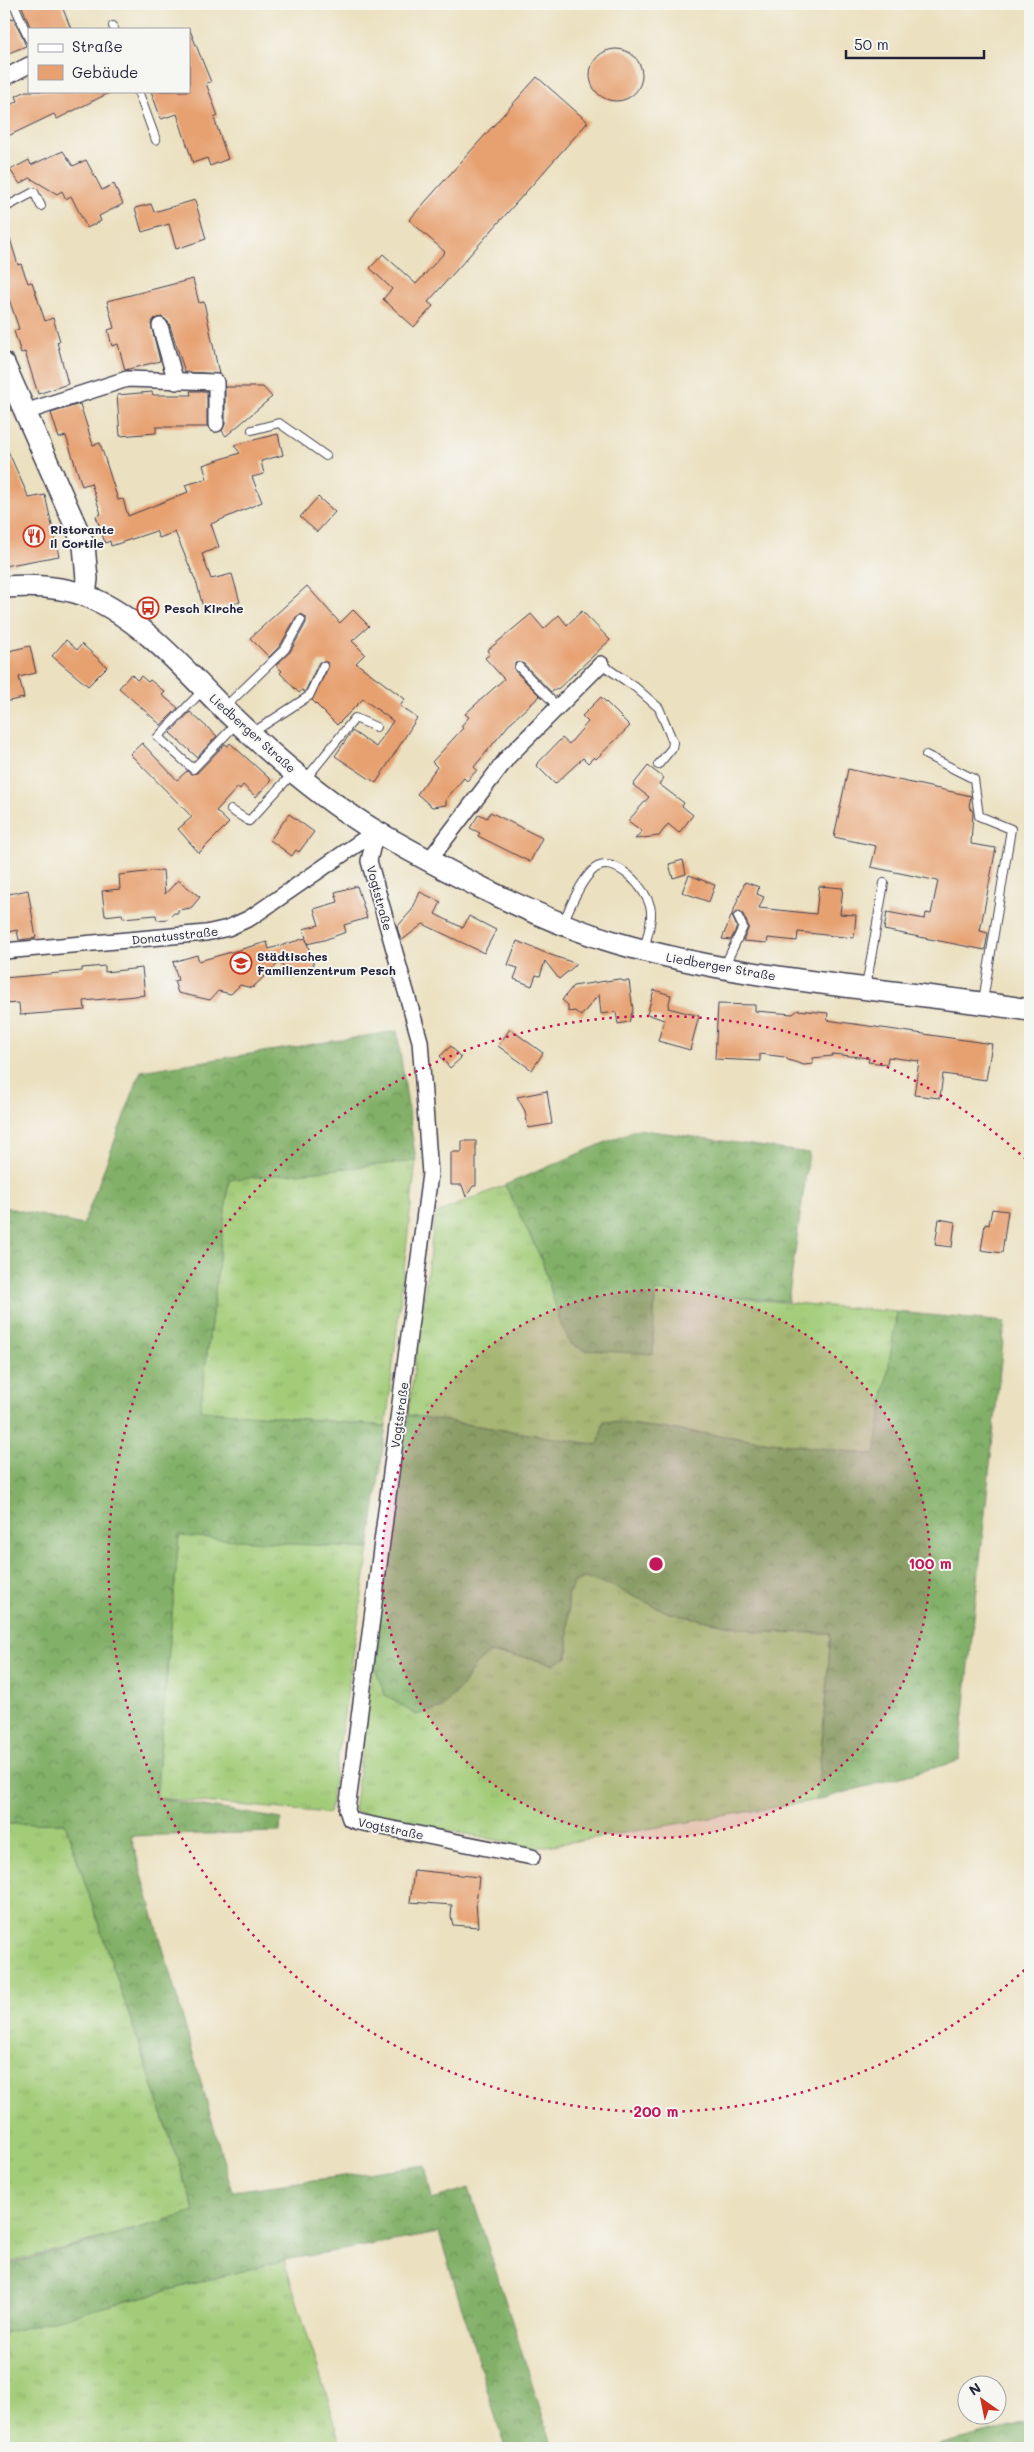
<svg xmlns="http://www.w3.org/2000/svg" width="1034" height="2452" viewBox="0 0 1034 2452" font-family="Mali,sans-serif">
	<style>
		.grass { fill: url(#grass-tufts); stroke: #62775a }
		.forest { fill: url(#forest-crowns); stroke: #526952 }
		.building { fill: #e7a171 }
		.lines { fill: none; stroke-linecap: round; stroke-linejoin: round }
		.lane-casing { stroke: #403e4f; stroke-width: 10 }
		.street-casing { stroke: #403e4f; stroke-width: 18 }
		.secondary-casing { stroke: #403e4f; stroke-width: 24 }
		.lane { stroke: #fff; stroke-width: 8 }
		.street { stroke: #fff; stroke-width: 15 }
		.secondary { stroke: #fff; stroke-width: 21 }
		.ring { fill: none; stroke: #c2185b; stroke-width: 2.5; stroke-dasharray: 2.5 5 }
		.labels { text-anchor: middle; dominant-baseline: central; stroke-width: 4; stroke-linejoin: round; paint-order: stroke }
		.poi-label { font-size: 12px; font-weight: bold; fill: #22223b; stroke: #f6f6f2; text-anchor: start }
		.street-label { font-size: 12px; fill: #22223b; stroke: #f6f6f2 }
		.centre { fill: #c2185b; stroke: #f6f6f2; stroke-width: 2.5 }
		.ring-label { font-size: 15px; text-anchor: middle; font-weight: bold; fill: #c2185b; stroke: #f6f6f2; stroke-width: 4; stroke-linejoin: round; paint-order: stroke }
	</style>
	<defs>
		<pattern id="grass-tufts" width="24" height="20" patternUnits="userSpaceOnUse" patternTransform="scale(1.25)"><rect width="24" height="20" fill="#a3cc78"/><path d="M3 7l-1-3M5 7V3M7 7l1-3M15 17l-1-3M17 17v-4M19 17l1-3" fill="none" stroke="#8caf69"/></pattern>
		<pattern id="forest-crowns" width="20" height="18" patternUnits="userSpaceOnUse" patternTransform="scale(1.25)"><rect width="20" height="18" fill="#82b068"/><path d="M2 6a3 3 0 1 1 6 0M12 15a3 3 0 1 1 6 0" fill="none" stroke="#6a8f57"/></pattern>
	</defs>
	<rect width="100%" height="100%" fill="#f6f6f2"/>
	<filter id="ink" filterUnits="userSpaceOnUse"><feTurbulence type="fractalNoise" baseFrequency=".02" numOctaves="2"/><feDisplacementMap in="SourceGraphic" scale="10" xChannelSelector="R" yChannelSelector="G"/><feConvolveMatrix kernelMatrix="1 2 1 2 8 2 1 2 1" color-interpolation-filters="sRGB"/></filter>
	<filter id="wash" filterUnits="userSpaceOnUse"><feTurbulence type="fractalNoise" baseFrequency=".0096" numOctaves="4" result="noise"/><feDisplacementMap in="SourceGraphic" scale="20" xChannelSelector="R" yChannelSelector="G"/><feGaussianBlur stdDeviation="1.12" result="paint"/><feColorMatrix in="noise" values="0 0 0 0 0 0 0 0 0 0 0 0 0 0 0 0 0 1.4 0 .05"/><feComposite in="paint" operator="in"/></filter>
	<g filter="url(#wash)">
		<rect width="100%" height="100%" fill="#ebe0bf"/>
		<g class="grass">
			<path d="M416,1161L386,1426L200,1410L229,1179Z"/>
			<path d="M505,1185L542,1260L561,1325L655,1291L897,1312L876,1455L604,1421L599,1445L408,1415L435,1214Z"/>
			<path d="M179,1535L369,1549L329,1813L156,1798Z"/>
			<path d="M584,1578L610,1585L669,1613L760,1632L831,1633L817,1800L535,1848L354,1811L373,1663L462,1686L474,1666L488,1653L524,1657L553,1664L568,1657V1594L574,1582Z"/>
			<path d="M65,1823L195,2213L4,2264V1824Z"/>
			<path d="M284,2260L343,2448H4V2333Z"/>
		</g>
		<g class="forest">
			<path d="M397,1031L416,1161L229,1180L200,1410L386,1426L369,1549L179,1536L156,1798L281,1819L280,1832L131,1836L232,2191L425,2165L432,2199L469,2188L553,2448H505L439,2233L284,2260L4,2333V2266L195,2212L65,1823L4,1824V1207L83,1225L141,1071Z"/>
			<path d="M637,1129L809,1153L788,1301L655,1291L653,1354L584,1350L571,1344L561,1325L542,1260L505,1185Z"/>
			<path d="M897,1312L1005,1322L959,1761L817,1800L831,1633L760,1632L669,1613L610,1585L584,1578L574,1582L568,1594V1657L553,1664L524,1657L488,1653L474,1666L462,1686L443,1708L416,1715L385,1695L373,1663L408,1415L598,1445L604,1421L875,1455Z"/>
			<path d="M1030,2421V2448H927Z"/>
		</g>
		<g id="blocks">
			<g class="building">
				<path d="M21,4H61L71,29H31Z"/>
				<path d="M14,18L26,46L4,55V22Z"/>
				<path d="M189,28L211,82L206,83L218,116L214,118L228,159L210,166L207,158L193,163L177,114L161,119L151,91H189Z"/>
				<circle cx="616" cy="75" r="26"/>
				<path d="M537,77L588,122L428,302L433,306L414,327L383,299L392,289L370,268L383,254L416,284L445,252L409,220Z"/>
				<path d="M26,91H113L57,119L54,114L4,138V108L18,101L16,96Z"/>
				<path d="M63,151L73,166L86,160L102,190L114,184L123,204L99,216L101,221L87,228L71,196L66,199L62,191L57,194L30,178L20,184L10,170L29,160L31,165Z"/>
				<path d="M195,200L206,239L176,249L169,224L142,232L135,208L151,204L154,212Z"/>
				<path d="M7,229L18,265L21,264L28,283L32,282L45,321L53,318L60,341L57,342L68,384L38,394L25,352L21,353L14,331L19,329L4,284V230Z"/>
				<path d="M193,279L199,303L204,302L219,374L185,372L169,323L162,317L154,319L151,324L160,361L125,370L118,344L112,346L108,330L114,328L107,301Z"/>
				<path d="M225,387H263L272,397L226,436L222,431L225,424Z"/>
				<path d="M190,391H207V427H156V433L120,436L117,395L152,392L153,395H191Z"/>
				<path d="M80,404L93,445L100,443L118,500L123,499L128,516L188,492L185,485L207,479L203,465L240,453L234,445L278,434L283,455L261,461L264,474L252,477L262,502L211,524L219,547L202,554L211,579L232,574L240,602L204,611L197,584L175,532L159,538L156,531L111,546L110,541L105,543L96,516L101,514L91,483L82,486L66,436L59,438L51,413Z"/>
				<path d="M4,442L29,498L45,495L59,556L4,566Z"/>
				<path d="M318,497L335,512L317,532L300,517Z"/>
				<path d="M307,586L340,623L353,610L369,626L352,641L365,654L356,663L405,699L400,706L417,718L376,783L335,756L352,731L376,747L393,721L363,699L337,725L312,700L328,668L327,662H319L305,692L302,690L299,693L280,673L282,671L276,665L290,652L306,623V617L301,614L296,617L280,646L269,657L250,638Z"/>
				<path d="M582,611L610,640L559,688L551,692L523,663H515V671L540,696L512,721L474,767L477,770L467,781L464,778L446,799V805L432,807L417,794L437,767L432,762L463,728L461,726L469,717L465,714L504,679L485,658L490,654L488,650L531,614L544,629L559,615L567,625Z"/>
				<path d="M66,640L77,650L82,644L107,667L88,686L52,656Z"/>
				<path d="M30,646L36,673L19,677L24,698L4,702V652Z"/>
				<path d="M131,674L137,680L141,676L148,682L150,680L165,692L162,695L178,708L161,725L119,688Z"/>
				<path d="M601,697L630,726L596,759L594,757L588,763L583,758L555,784L536,765L562,738L569,744L588,722L582,716Z"/>
				<path d="M190,712L217,736L197,757L170,733Z"/>
				<path d="M142,743L177,780L187,771L191,774L197,773L225,744L228,746L230,743L271,780L256,797L243,785L240,789L238,787L216,811L229,823L199,853L178,829L192,817L130,754Z"/>
				<path d="M648,766L664,778L659,784L684,803L682,806L693,815L679,833L668,824L659,836L635,839L642,831L628,821L649,797L633,785Z"/>
				<path d="M848,769L971,796L969,806L973,812L971,844L996,848L980,931L988,933L985,950L884,930L887,912L925,919L926,913L931,914L938,881L871,867L876,846L834,837Z"/>
				<path d="M490,812L542,838L530,862L478,836L480,833L470,828L479,814L487,818Z"/>
				<path d="M289,814L314,832L299,852L296,850L292,856L270,840Z"/>
				<path d="M683,860L686,874L673,878L669,864Z"/>
				<path d="M163,870L165,894L178,880L200,897L191,908L178,910V913H174L168,919L157,920L156,915L123,918L122,914L105,916L102,891L120,889L119,875Z"/>
				<path d="M689,875L715,885L709,902L682,892Z"/>
				<path d="M745,882L759,887L757,894L764,897L759,908L816,914L819,886L843,888L840,914L856,915L854,938L798,932L797,941L768,938L767,943L743,941L749,927L743,914L738,911L732,916L737,927L731,940L722,939Z"/>
				<path d="M357,886L367,918L344,925L346,932L324,940L307,944L306,939L315,970L286,978L281,961L252,988L240,985L231,994L218,991L210,1000L178,993L174,981L178,980L173,962L197,955L199,961L267,942L269,949L306,938L303,929L319,925L314,909L338,902L335,892Z"/>
				<path d="M28,890L36,938L19,940L17,930L4,933V895Z"/>
				<path d="M420,892L441,902L435,914L463,928L469,916L496,930L484,953L423,924L401,941L397,927L412,910Z"/>
				<path d="M517,941L548,954L577,964L559,979L545,961L540,976L536,975L532,986L514,979L518,968L508,965Z"/>
				<path d="M105,966V972L142,968L145,995L84,1001L85,1010L20,1015L19,1003L4,1004V978L82,971V968Z"/>
				<path d="M619,979L623,981H629L633,1010L629,1022L618,1024L616,1012L601,1014L599,994L581,1016L575,1011L568,1012V1005L562,1000L573,986Z"/>
				<path d="M654,990L671,995L668,1008L699,1016L690,1050L658,1041L664,1020L647,1014Z"/>
				<path d="M718,1004L755,1005V1011L793,1014L798,1010L828,1013L827,1020L992,1044L986,1080L943,1074L940,1098L914,1095L919,1061L888,1057L887,1064L868,1062L869,1058L832,1054V1056L813,1058V1064L804,1065L788,1060L785,1057L760,1054V1061L715,1059Z"/>
				<path d="M510,1029L543,1053L532,1070L498,1046Z"/>
				<path d="M451,1046L461,1058L450,1068L440,1056Z"/>
				<path d="M547,1091L552,1124L528,1128L525,1111L517,1097Z"/>
				<path d="M462,1141H476V1186H473L466,1197L462,1185H451V1152H462Z"/>
				<path d="M992,1209L1008,1211L1002,1253L981,1250L985,1224L989,1225Z"/>
				<path d="M939,1219L955,1222L952,1247L935,1245Z"/>
				<path d="M414,1870L479,1877L476,1903L478,1927L453,1925L451,1917L452,1905L410,1902Z"/>
			</g>
		</g>
	</g>
	<g filter="url(#ink)">
		<use href="#blocks" fill-opacity="0" stroke="#403e4f" stroke-width="1"/>
		<g class="lines">
			<g class="lane-casing">
				<g id="lane">
					<path d="M14,4L29,39"/>
					<path d="M113,26L114,29"/>
					<path d="M138,91L156,140"/>
					<path d="M4,208L34,192L41,206"/>
					<path d="M252,430L279,423L326,456"/>
					<path d="M601,664L635,687L659,708L673,742L672,748L658,765"/>
					<path d="M519,667L558,707"/>
					<path d="M203,690L158,737L193,769L237,723"/>
					<path d="M224,708L285,649L301,620"/>
					<path d="M252,733L309,696L323,666"/>
					<path d="M926,755L974,779L979,816L1011,829L983,1001"/>
					<path d="M305,780L355,718L376,727"/>
					<path d="M231,810L249,821L293,773"/>
					<path d="M563,922C571,906 579,884 592,871C613,850 649,890 651,911C652,924 647,937 644,949"/>
					<path d="M724,967L743,927L738,917"/>
					<path d="M866,987L884,883"/>
				</g>
			</g>
			<g class="street-casing">
				<g id="street">
					<path d="M4,78L29,65"/>
					<path d="M160,326L176,382"/>
					<path d="M25,412L127,379L216,382V424"/>
					<path d="M376,831L369,861L420,1041L430,1174L347,1810L350,1819L358,1822L532,1857"/>
					<path d="M430,859L508,757L601,664"/>
					<path d="M4,951L206,933L228,928L250,918L376,831"/>
				</g>
			</g>
			<g class="secondary-casing">
				<g id="secondary">
					<path d="M4,364L84,545L87,579L85,595"/>
					<path d="M4,587C32,585 63,586 89,597C140,618 186,671 225,710C271,755 322,799 377,832C450,873 536,919 617,943C750,982 893,989 1030,1010"/>
				</g>
			</g>
			<use href="#lane" class="lane"/>
			<use href="#street" class="street"/>
			<use href="#secondary" class="secondary"/>
		</g>
	</g>
	<circle cx="656" cy="1564" r="274" fill="#c2185b" fill-opacity=".12"/>
	<g class="ring">
		<circle cx="656" cy="1564" r="274"/>
		<path d="M1030 1965A548 548 0 1 1 1030 1163"/>
	</g>
	<defs>
		<g id="restaurant-ring" transform="scale(1.125)"><circle r="9.5" fill="#f6f6f2" stroke="#c8321e" stroke-width="1.5"/><path d="M-5-6h1v4h1v-4h1v4h1v-4h1v5L-1.5 .5V6h-2V.5L-5-1ZM5-6V6H3V1.5H1.5Q1.5-4 5-6Z" fill="#c8321e"/></g>
		<g id="bus-ring" transform="scale(1.125)"><circle r="9.5" fill="#f6f6f2" stroke="#c8321e" stroke-width="1.5"/><path d="M-5-6H5V4H4V6H2V4H-2V6H-4V4H-5ZM-3.5-4V0h7V-4ZM-3.5 1.2v1.5H-2V1.2ZM2 1.2v1.5H3.5V1.2Z" fill="#c8321e"/></g>
		<g id="school-ring" transform="scale(1.125)"><circle r="9.5" fill="#f6f6f2" stroke="#c8321e" stroke-width="1.5"/><path d="M0-5L7-2L0 1L-7-2ZM-4 1L0 2.5L4 1V4Q0 6-4 4Z" fill="#c8321e"/></g>
	</defs>
	<g fill-rule="evenodd">
		<use href="#restaurant-ring" x="34" y="536"/>
		<use href="#bus-ring" x="148" y="608"/>
		<use href="#school-ring" x="241" y="963"/>
	</g>
	<g class="labels">
		<g class="poi-label">
			<text x="50" y="529">Ristorante<tspan x="50" dy="14">il Cortile</tspan></text>
			<text x="164" y="608">Pesch Kirche</text>
			<text x="257" y="956">Städtisches<tspan x="257" dy="14">Familienzentrum Pesch</tspan></text>
		</g>
		<g class="street-label">
			<text transform="translate(253 733) rotate(42)">Liedberger Straße</text>
			<text transform="translate(380 898) rotate(75)">Vogtstraße</text>
			<text transform="translate(175 935) rotate(-6)">Donatusstraße</text>
			<text transform="translate(721 966) rotate(10)">Liedberger Straße</text>
			<text transform="translate(399 1415) rotate(-82)">Vogtstraße</text>
			<text transform="translate(391 1828) rotate(12)">Vogtstraße</text>
		</g>
	</g>
	<circle cx="656" cy="1564" r="8" class="centre"/>
	<g class="ring-label">
		<text x="930" y="1569">100 m</text>
		<text x="656" y="2117">200 m</text>
	</g>
	<rect width="1034" height="2452" fill="none" stroke="#f6f6f2" stroke-width="20"/>
	<rect x="28" y="28" width="162" height="65" fill="#f6f6f2" stroke="#a1a1a9"/>
	<rect x="38" y="44" width="25" height="8" fill="#ffffff" stroke="#a1a1a9"/>
	<text x="72" y="52" font-size="15" fill="#22223b">Straße</text>
	<rect x="38" y="65" width="25" height="15" fill="#e7a171" stroke="#a1a1a9"/>
	<text x="72" y="78" font-size="15" fill="#22223b">Gebäude</text>
	<g transform="translate(982 2400) rotate(327)"><circle r="24" fill="#f6f6f2" stroke="#a1a1a9"/>
	<path d="M0-4L9 19L0 12L-9 19Z" fill="#c8321e"/>
	<text y="-8" font-size="14" font-weight="bold" text-anchor="middle" fill="#22223b">N</text>
	</g>
	<path d="M846 50v8h138v-8" fill="none" stroke="#22223b" stroke-width="2.5"/>
	<text x="854" y="50" font-size="15" fill="#22223b" stroke="#f6f6f2" stroke-width="4" paint-order="stroke">50 m</text>
</svg>
